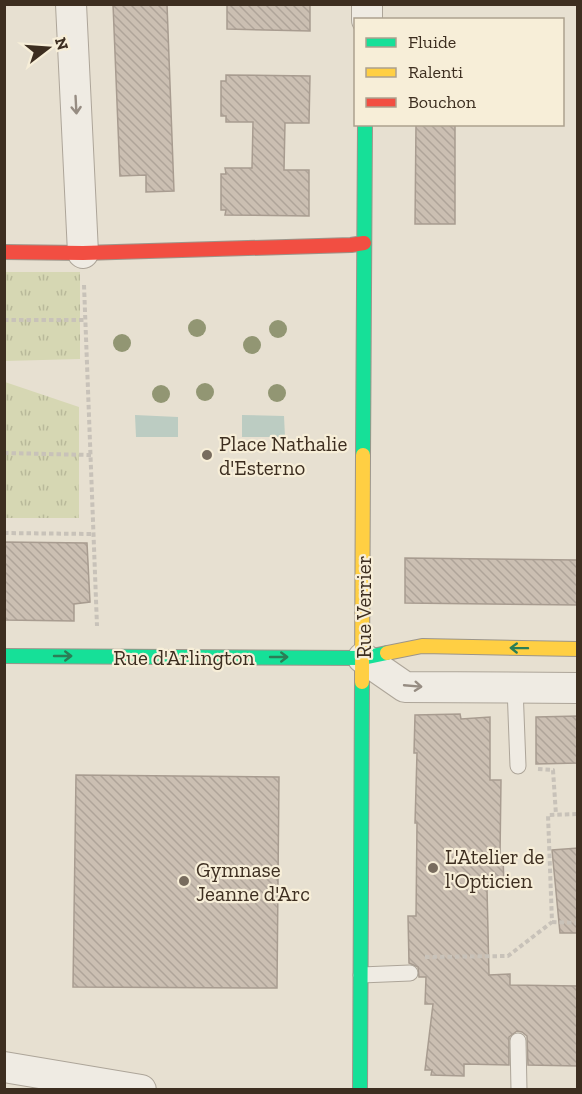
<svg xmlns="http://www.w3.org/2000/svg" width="582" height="1094" viewBox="0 0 582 1094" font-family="'Zilla Slab',serif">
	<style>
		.park { fill: url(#park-tufts) }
		.water { fill: #bcccc2 }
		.building { fill: url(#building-back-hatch); stroke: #a89c90; stroke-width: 1.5 }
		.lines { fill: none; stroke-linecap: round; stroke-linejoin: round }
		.lane-casing { stroke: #ada599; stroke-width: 17 }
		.street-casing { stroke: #ada599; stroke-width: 32 }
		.fast-casing { stroke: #9c958a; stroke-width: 16 }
		.slow-casing { stroke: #9c958a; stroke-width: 16 }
		.jam-casing { stroke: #9c958a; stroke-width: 16 }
		.path { stroke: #c8c2b9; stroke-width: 4; stroke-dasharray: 4.5 3; stroke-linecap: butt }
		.lane { stroke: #efebe3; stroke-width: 15 }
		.street { stroke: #efebe3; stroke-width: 30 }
		.fast { stroke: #16e098; stroke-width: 14 }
		.slow { stroke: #ffcf43; stroke-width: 14 }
		.jam { stroke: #f24e42; stroke-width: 14 }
		.tree { fill: #929673 }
		.oneway { stroke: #968c82 }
		.oneway2 { stroke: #2b7e56 }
		.poi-dot { fill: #786c5e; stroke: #f7eed8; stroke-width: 2 }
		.labels { text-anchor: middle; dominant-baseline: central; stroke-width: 4.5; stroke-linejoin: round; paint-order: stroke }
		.poi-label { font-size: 21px; fill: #3d2e20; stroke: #f7eed8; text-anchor: start }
		.street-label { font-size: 21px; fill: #3d2e20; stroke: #f7eed8 }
	</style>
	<defs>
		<pattern id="park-tufts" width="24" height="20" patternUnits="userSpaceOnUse" patternTransform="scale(1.5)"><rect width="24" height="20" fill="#d6d7b3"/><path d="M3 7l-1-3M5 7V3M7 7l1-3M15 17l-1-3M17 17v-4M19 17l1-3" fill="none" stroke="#b9b99a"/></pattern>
		<pattern id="building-back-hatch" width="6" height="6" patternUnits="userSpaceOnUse" patternTransform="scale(1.5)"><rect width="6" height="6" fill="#cbbfb2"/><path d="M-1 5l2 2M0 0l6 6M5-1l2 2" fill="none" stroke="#afa499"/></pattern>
	</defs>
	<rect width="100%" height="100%" fill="#e7e0d1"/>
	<g class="park">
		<path d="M4,272H80V359L5,361Z"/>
		<path d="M5,382L79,407V518H5Z"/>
	</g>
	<g class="water">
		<path d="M135,415L178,417V437H136Z"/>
		<path d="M242,415L284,416L285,437H242Z"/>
	</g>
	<g class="building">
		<path d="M113,4H167L174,191L146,192V175L120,176Z"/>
		<path d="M227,4H310V31L227,29Z"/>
		<path d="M226,75L310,76L309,123H285L284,170H309V216L225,215L226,210H221V174H226L225,168H252L253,122H226V116H221V81H226Z"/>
		<path d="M416,124H455V224H415Z"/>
		<path d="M4,542L87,543L90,602L74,604V621L4,620Z"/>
		<path d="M405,558L578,560V605L405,603Z"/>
		<path d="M460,714L461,719L490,717V780H501L500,856H503L504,887L487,888L489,975L510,974V985L578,986V1066L528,1065L527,1036L522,1032L517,1031L509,1037V1065L464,1064V1076L431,1075L432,1070H425L433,1004H425L426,977H419L418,967L409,963L408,916H416L417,823H415L417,753H414L415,715Z"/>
		<path d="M578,716V763L536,764V717Z"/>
		<path d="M76,775L279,777L277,988L73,987Z"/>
		<path d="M578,848V933H560L552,850Z"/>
	</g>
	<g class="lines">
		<g class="lane-casing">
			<g id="lane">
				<path d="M515,687L518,766"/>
				<path d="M361,975L410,973"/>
				<path d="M518,1041L519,1090"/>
			</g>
		</g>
		<g class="street-casing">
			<g id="street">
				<path d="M71,4L83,253"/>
				<path d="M367,20V4"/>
				<path d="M363,658L405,687L578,688"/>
				<path d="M4,1067L141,1090"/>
			</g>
		</g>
		<g class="fast-casing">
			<g id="fast">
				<path d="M363,455L365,124"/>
				<path d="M4,656L363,658L387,653"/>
				<path d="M360,1090L362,682"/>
			</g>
		</g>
		<g class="slow-casing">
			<g id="slow">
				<path d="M387,653L422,646L578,649"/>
				<path d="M362,682L363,455"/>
			</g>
		</g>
		<g class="jam-casing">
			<path id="jam" d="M4,252L83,253L351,245L364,243"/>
		</g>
		<g class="path">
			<path d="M84,285L97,626"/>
			<path d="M4,320H86"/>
			<path d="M4,453L91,455"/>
			<path d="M4,533L94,534"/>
			<path d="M538,769L553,770L556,815"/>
			<path d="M552,922L578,923"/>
			<path d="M425,957L508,956L552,922L548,815L578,814"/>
		</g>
		<use href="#lane" class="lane"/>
		<use href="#street" class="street"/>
		<use href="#fast" class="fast"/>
		<use href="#slow" class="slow"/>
		<use href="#jam" class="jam"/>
	</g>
	<g class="tree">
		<circle cx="197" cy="328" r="9"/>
		<circle cx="278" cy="329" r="9"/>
		<circle cx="122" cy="343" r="9"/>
		<circle cx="252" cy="345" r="9"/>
		<circle cx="205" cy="392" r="9"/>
		<circle cx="277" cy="393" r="9"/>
		<circle cx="161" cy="394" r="9"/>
	</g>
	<defs><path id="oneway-shaft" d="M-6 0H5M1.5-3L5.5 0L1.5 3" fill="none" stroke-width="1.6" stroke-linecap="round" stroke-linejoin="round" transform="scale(1.5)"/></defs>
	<g class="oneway">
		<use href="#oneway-shaft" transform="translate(76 105) rotate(87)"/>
		<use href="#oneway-shaft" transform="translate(413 686) rotate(5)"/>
	</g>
	<g class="oneway2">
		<use href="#oneway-shaft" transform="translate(519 648) rotate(-179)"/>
		<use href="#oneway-shaft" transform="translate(63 656)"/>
		<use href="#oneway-shaft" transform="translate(279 657)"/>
	</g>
	<g class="poi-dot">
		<circle cx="207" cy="455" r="6"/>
		<circle cx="433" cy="868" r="6"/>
		<circle cx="184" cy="881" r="6"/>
	</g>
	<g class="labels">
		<g class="poi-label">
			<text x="219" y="443">Place Nathalie<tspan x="219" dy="24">d'Esterno</tspan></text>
			<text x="445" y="856">L'Atelier de<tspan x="445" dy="24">l'Opticien</tspan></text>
			<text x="196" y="869">Gymnase<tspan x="196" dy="24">Jeanne d'Arc</tspan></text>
		</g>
		<g class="street-label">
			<text transform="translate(363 607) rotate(-90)">Rue Verrier</text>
			<text x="184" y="657">Rue d'Arlington</text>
		</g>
	</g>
	<rect width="582" height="1094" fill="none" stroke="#3d2e20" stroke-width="12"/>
	<rect x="354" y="18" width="210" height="108" fill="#f7eed8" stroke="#ada18e" stroke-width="1.5"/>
	<rect x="366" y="38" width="30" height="9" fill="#16e098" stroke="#ada18e" stroke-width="1.5"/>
	<text x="408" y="48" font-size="18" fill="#3d2e20">Fluide</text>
	<rect x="366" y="68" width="30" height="9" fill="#ffcf43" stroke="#ada18e" stroke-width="1.5"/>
	<text x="408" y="78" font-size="18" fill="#3d2e20">Ralenti</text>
	<rect x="366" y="98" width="30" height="9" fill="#f24e42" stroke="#ada18e" stroke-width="1.5"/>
	<text x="408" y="108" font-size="18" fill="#3d2e20">Bouchon</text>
	<g transform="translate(48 48) rotate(73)" stroke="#f7eed8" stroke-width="4.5" paint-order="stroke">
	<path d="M0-4.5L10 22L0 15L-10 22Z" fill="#3d2e20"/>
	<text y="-9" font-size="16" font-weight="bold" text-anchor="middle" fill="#3d2e20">N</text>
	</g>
</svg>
